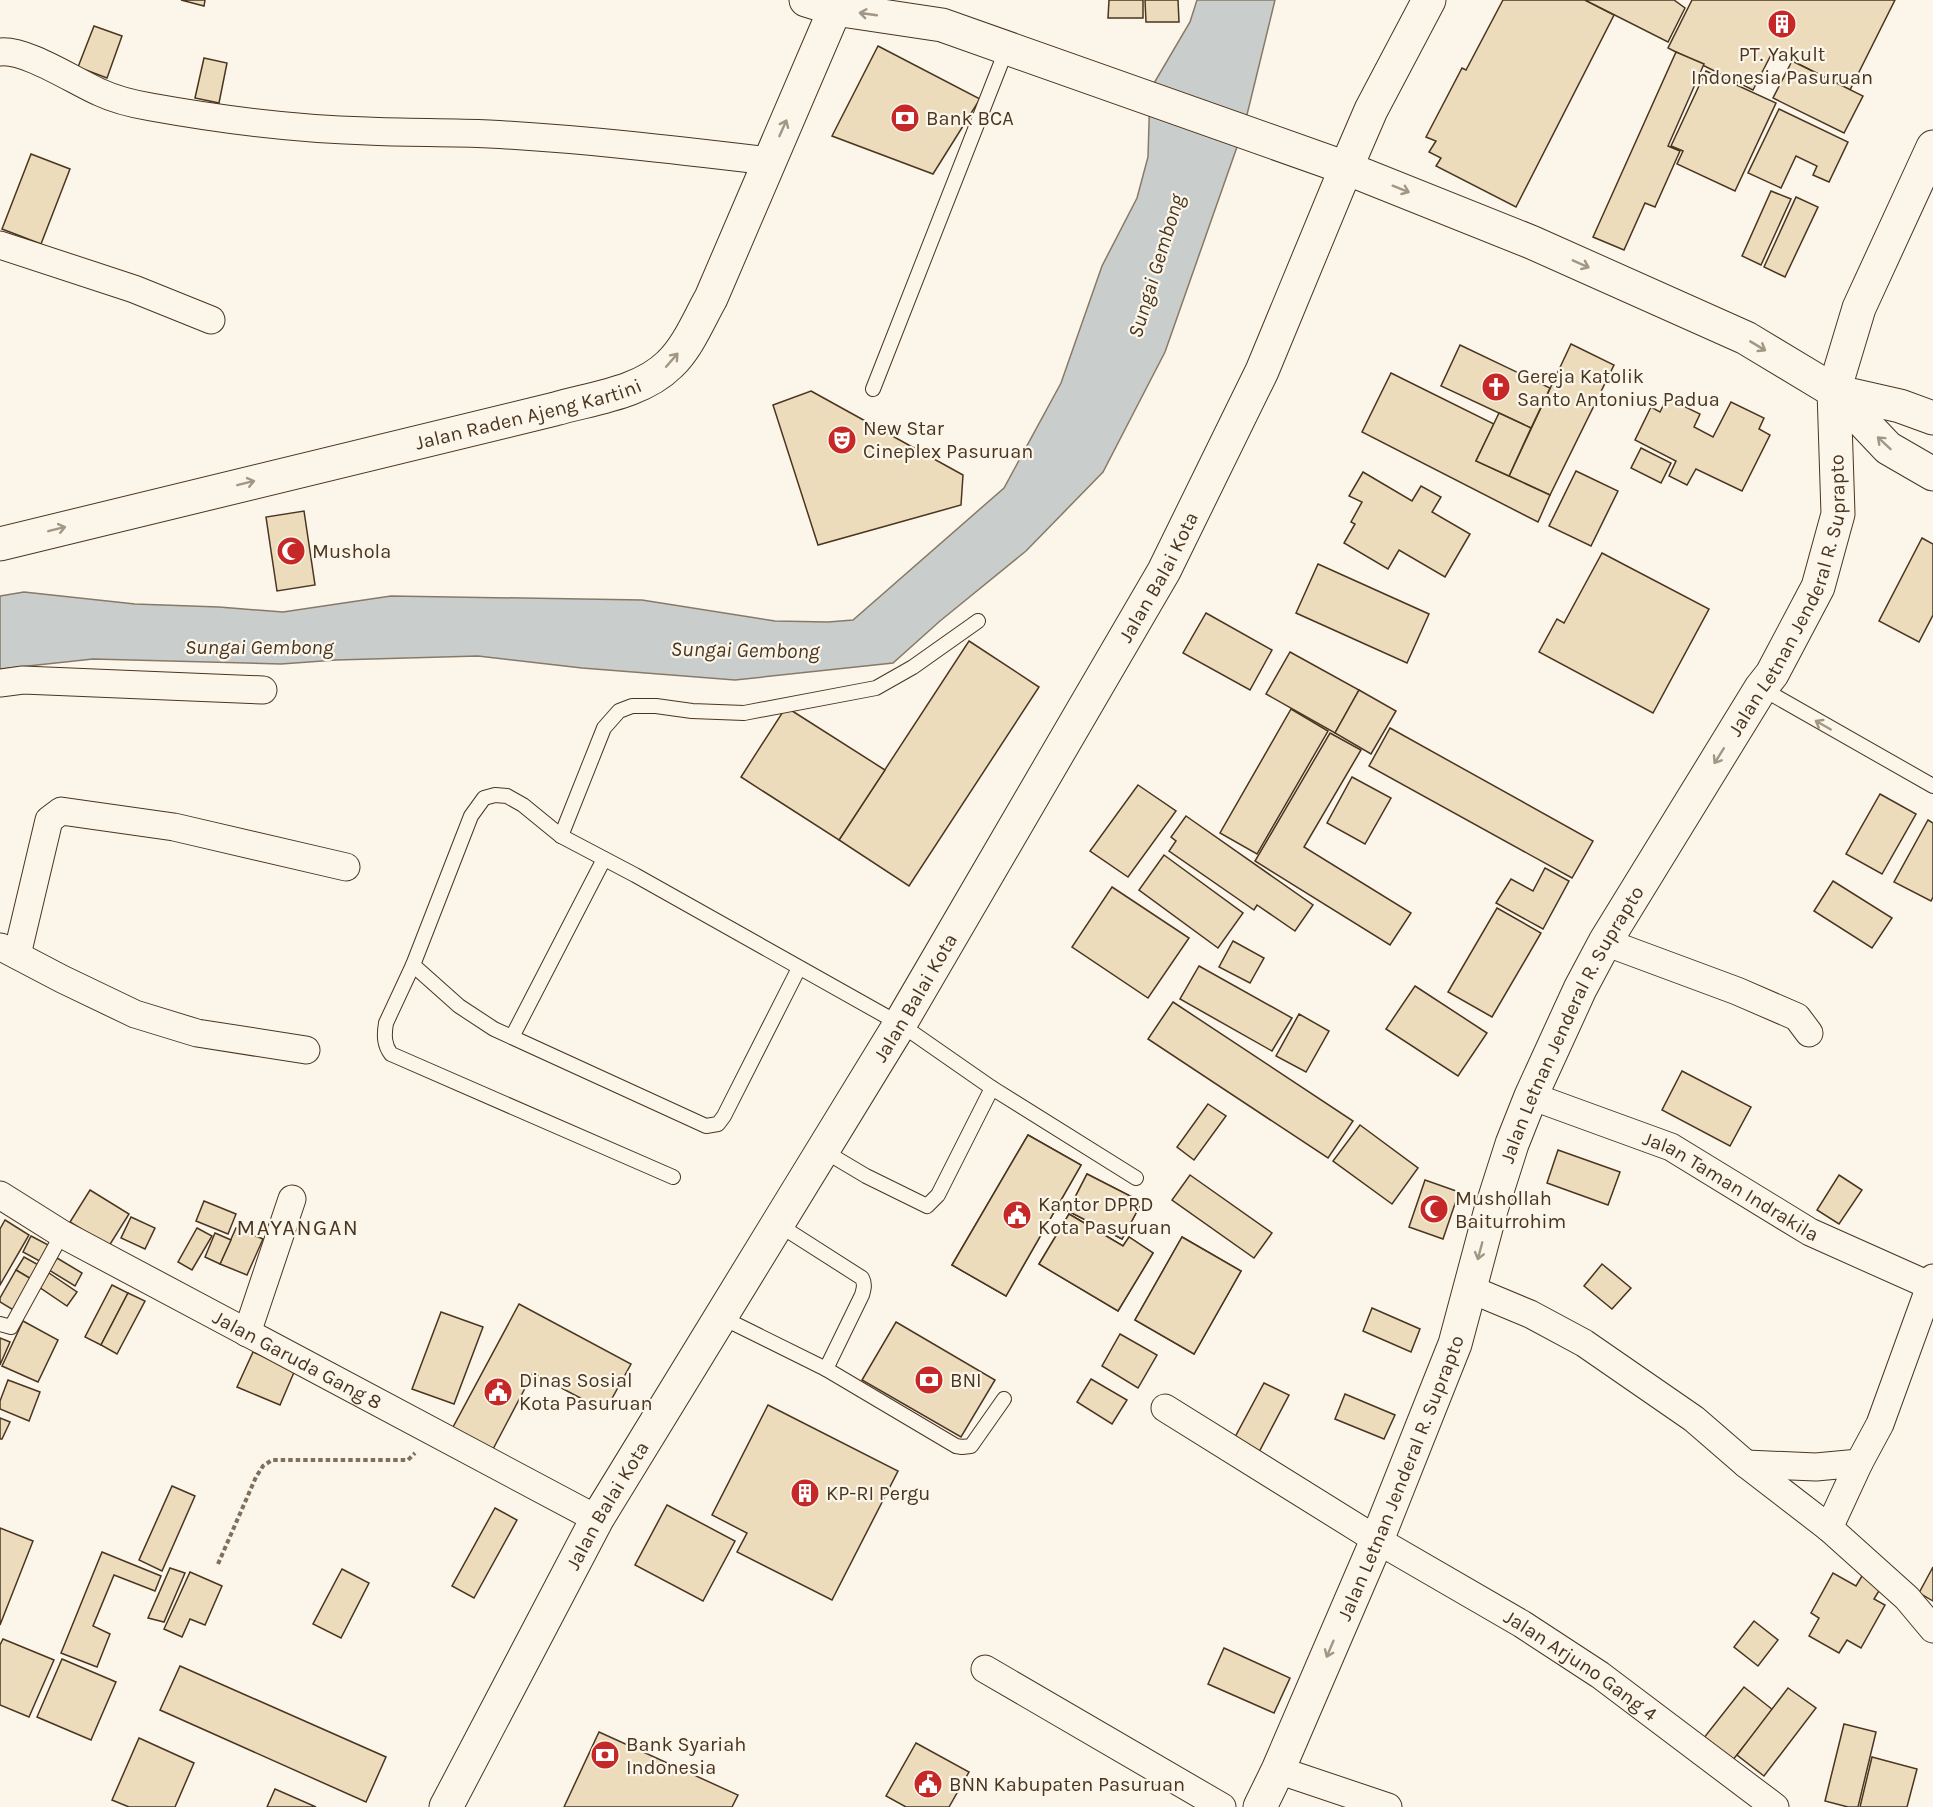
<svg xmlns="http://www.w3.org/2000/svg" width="1933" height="1807" viewBox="0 0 1933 1807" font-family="Karla,sans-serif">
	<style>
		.water { fill: #c9cecd; stroke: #887966; stroke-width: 1.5 }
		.building { fill: #ecdcbc; stroke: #4a3520; stroke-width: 1.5 }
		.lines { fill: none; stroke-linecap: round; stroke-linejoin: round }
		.lane-casing { stroke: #4a3520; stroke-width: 16 }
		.street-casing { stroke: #4a3520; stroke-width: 29 }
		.secondary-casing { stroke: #4a3520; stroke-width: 35 }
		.primary-casing { stroke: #4a3520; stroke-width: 35 }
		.highway-casing { stroke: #4a3520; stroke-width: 35 }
		.path { stroke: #7f6f5c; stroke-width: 4; stroke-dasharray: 4.5 3; stroke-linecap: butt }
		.lane { stroke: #fbf6e9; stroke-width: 14 }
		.street { stroke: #fbf6e9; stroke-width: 27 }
		.secondary { stroke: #fbf6e9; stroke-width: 33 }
		.primary { stroke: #fbf6e9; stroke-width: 33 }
		.highway { stroke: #fbf6e9; stroke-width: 33 }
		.oneway { stroke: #a29684 }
		.labels { text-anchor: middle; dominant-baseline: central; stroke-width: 4.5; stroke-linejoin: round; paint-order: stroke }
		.poi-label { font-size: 20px; fill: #4a3520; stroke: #fbf6e9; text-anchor: start }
		.street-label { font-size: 20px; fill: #4a3520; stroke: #fbf6e9 }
		.water-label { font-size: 21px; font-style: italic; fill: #4a3520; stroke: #fbf6e9 }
		.quarter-label { font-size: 22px; letter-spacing: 1.5px; fill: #4a3520; stroke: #fbf6e9 }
	</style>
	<rect width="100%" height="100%" fill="#fbf6e9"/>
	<path class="water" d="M1197,0H1275L1244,127L1165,352L1103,472L1026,551L940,621L893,663L735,680L582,668L478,656L336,660L281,664L93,659L0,669V596L24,592L135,604L219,607L283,612L391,596L642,600L775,621L828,622L853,620L1004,488L1061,383L1102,266L1137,198L1148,157L1150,90L1190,22Z"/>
	<g class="building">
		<path d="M181,0H205L204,6Z"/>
		<path d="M1109,0H1143V18H1108Z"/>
		<path d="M1145,0H1178L1179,22H1146Z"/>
		<path d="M1503,0H1585L1614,15L1516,207L1436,166L1441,158L1429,152L1436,141L1426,137L1462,68L1466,70Z"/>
		<path d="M1585,0H1674L1685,8L1668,42Z"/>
		<path d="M1692,0H1895L1850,90L1773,51L1753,90L1676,52L1668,48Z"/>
		<path d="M94,26L122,36L107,78L78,67Z"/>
		<path d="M878,46L980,99L933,174L832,136Z"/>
		<path d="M1676,52L1704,64L1668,146L1680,151L1655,207L1645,203L1624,250L1593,237Z"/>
		<path d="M204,58L227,63L219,103L195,98Z"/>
		<path d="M1792,61L1863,96L1844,133L1773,98Z"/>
		<path d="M1706,71L1776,103L1735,191L1677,164L1683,151L1671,146Z"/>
		<path d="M1779,109L1848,142L1829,182L1813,175L1817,166L1796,156L1781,188L1748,173Z"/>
		<path d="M31,154L70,169L41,244L2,229Z"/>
		<path d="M1771,191L1791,199L1761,265L1742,256Z"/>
		<path d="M1796,197L1818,207L1785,277L1764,267Z"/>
		<path d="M1571,344L1614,365L1550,495L1509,476Z"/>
		<path d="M1460,345L1550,388L1531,428L1441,386Z"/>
		<path d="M1391,373L1494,424L1476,461L1550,495L1538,522L1362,432Z"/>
		<path d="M811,391L963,475L961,505L818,545L773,405Z"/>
		<path d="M1667,398L1700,414L1694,427L1713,437L1731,402L1764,418L1759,429L1770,435L1742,491L1696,469L1687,485L1669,476L1676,461L1635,440L1651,407L1660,412Z"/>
		<path d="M1499,413L1531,428L1509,476L1476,461Z"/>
		<path d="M1641,448L1671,463L1661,483L1631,468Z"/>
		<path d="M1576,471L1618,491L1591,546L1549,526Z"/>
		<path d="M1363,472L1412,501L1421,486L1441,497L1432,512L1470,534L1445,577L1399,550L1388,569L1344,543L1355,524L1351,522L1362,502L1349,496Z"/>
		<path d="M304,511L315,585L277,591L266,517Z"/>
		<path d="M1922,538L1933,544V615L1919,642L1879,621Z"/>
		<path d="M1602,553L1709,609L1653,713L1539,652L1557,619L1564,623Z"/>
		<path d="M1318,564L1429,614L1407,663L1296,613Z"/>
		<path d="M1206,613L1272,650L1250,690L1183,653Z"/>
		<path d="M969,641L1039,687L909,886L839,840Z"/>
		<path d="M1290,652L1359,690L1335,733L1266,694Z"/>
		<path d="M1359,690L1396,711L1371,754L1335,733Z"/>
		<path d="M786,707L885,770L839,840L741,777Z"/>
		<path d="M1291,709L1328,731L1257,854L1220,833Z"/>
		<path d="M1390,728L1593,841L1572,878L1369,766Z"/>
		<path d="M1330,733L1361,750L1304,847L1411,913L1390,945L1255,861Z"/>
		<path d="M1352,777L1391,798L1365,844L1327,823Z"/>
		<path d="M1138,785L1176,811L1128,877L1090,851Z"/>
		<path d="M1880,794L1916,814L1882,874L1846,854Z"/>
		<path d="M1186,816L1313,905L1295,931L1257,905L1254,910L1169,851L1176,841L1171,837Z"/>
		<path d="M1928,820L1933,823V897L1931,901L1894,882Z"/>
		<path d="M1164,855L1243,913L1218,948L1139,890Z"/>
		<path d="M1545,868L1569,881L1543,929L1496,903L1511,879L1533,891Z"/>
		<path d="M1833,881L1892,918L1872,948L1814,911Z"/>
		<path d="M1112,887L1189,938L1148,998L1072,947Z"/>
		<path d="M1497,908L1541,933L1492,1017L1448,992Z"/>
		<path d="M1233,941L1264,958L1250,983L1219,967Z"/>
		<path d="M1199,966L1292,1018L1272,1051L1180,999Z"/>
		<path d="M1415,986L1487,1033L1458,1076L1386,1029Z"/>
		<path d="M1173,1002L1353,1121L1328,1158L1148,1039Z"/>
		<path d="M1299,1014L1329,1031L1306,1072L1276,1056Z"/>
		<path d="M1682,1071L1751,1107L1730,1146L1662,1110Z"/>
		<path d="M1208,1104L1226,1116L1194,1160L1177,1147Z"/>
		<path d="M1360,1125L1418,1168L1392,1204L1333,1161Z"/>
		<path d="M1028,1135L1081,1165L1006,1296L952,1265Z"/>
		<path d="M1028,1135L1081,1165L1006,1296L952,1265Z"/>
		<path d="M1558,1150L1620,1172L1608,1205L1547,1183Z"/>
		<path d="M1087,1174L1142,1202L1122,1239L1068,1211Z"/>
		<path d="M1087,1174L1142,1202L1122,1239L1068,1211Z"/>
		<path d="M1190,1175L1272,1233L1254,1258L1172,1200Z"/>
		<path d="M1839,1175L1862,1190L1839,1224L1817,1210Z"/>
		<path d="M1425,1180L1459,1192L1443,1239L1409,1227Z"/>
		<path d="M90,1190L129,1214L109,1246L70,1222Z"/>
		<path d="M204,1201L236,1214L228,1234L196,1221Z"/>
		<path d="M1069,1214L1123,1246L1129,1237L1153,1253L1118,1311L1039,1264Z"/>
		<path d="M1069,1214L1123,1246L1129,1237L1153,1253L1118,1311L1039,1264Z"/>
		<path d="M131,1217L155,1228L145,1249L121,1238Z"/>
		<path d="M5,1220L29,1235L0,1285V1229Z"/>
		<path d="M197,1228L212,1236L192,1270L178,1262Z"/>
		<path d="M236,1228L263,1239L247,1275L220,1264Z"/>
		<path d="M215,1233L231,1240L220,1264L205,1257Z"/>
		<path d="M31,1236L54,1248L45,1264L23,1252Z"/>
		<path d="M1182,1237L1241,1271L1194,1354L1135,1320Z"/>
		<path d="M1182,1237L1241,1271L1194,1354L1135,1320Z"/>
		<path d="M24,1257L44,1268L36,1282L16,1270Z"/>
		<path d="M57,1258L82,1273L75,1286L49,1270Z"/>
		<path d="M1602,1264L1631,1288L1612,1309L1584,1286Z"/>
		<path d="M16,1270L33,1280L15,1311L0,1302V1298Z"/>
		<path d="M49,1273L77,1292L67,1306L39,1287Z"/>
		<path d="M112,1285L128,1293L101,1345L85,1337Z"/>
		<path d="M128,1293L145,1301L117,1354L101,1345Z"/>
		<path d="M519,1304L631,1364L605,1411L533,1373L492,1451L452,1429Z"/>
		<path d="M1372,1308L1420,1329L1411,1352L1363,1331Z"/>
		<path d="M441,1312L483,1327L454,1404L412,1389Z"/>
		<path d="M23,1321L58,1340L38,1382L2,1366Z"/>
		<path d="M896,1322L995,1380L961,1437L862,1380Z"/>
		<path d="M1120,1334L1157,1355L1138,1388L1102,1366Z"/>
		<path d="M0,1338L10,1342L0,1365Z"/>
		<path d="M253,1352L295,1370L280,1405L237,1387Z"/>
		<path d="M1091,1379L1127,1400L1112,1424L1077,1402Z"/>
		<path d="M8,1380L40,1392L29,1421L0,1409V1401Z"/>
		<path d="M1264,1383L1289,1395L1259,1452L1234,1439Z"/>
		<path d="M1345,1394L1395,1415L1384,1439L1335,1419Z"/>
		<path d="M768,1405L898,1471L832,1600L737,1552L747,1533L712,1515Z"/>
		<path d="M0,1418L10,1422L2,1439H0Z"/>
		<path d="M172,1486L195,1496L162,1571L139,1560Z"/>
		<path d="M667,1505L735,1541L703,1601L635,1565Z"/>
		<path d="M495,1508L517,1520L474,1598L452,1586Z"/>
		<path d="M0,1528L33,1541L0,1625Z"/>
		<path d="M102,1552L161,1576L155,1591L114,1575L93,1626L110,1634L97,1667L61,1653Z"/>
		<path d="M1933,1567V1601L1919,1593Z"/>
		<path d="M170,1568L185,1573L164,1622L148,1618Z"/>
		<path d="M342,1569L369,1583L341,1638L313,1624Z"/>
		<path d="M1865,1571L1885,1581L1874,1599L1885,1605L1861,1648L1847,1640L1839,1653L1809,1636L1819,1618L1811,1613L1833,1573L1856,1586Z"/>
		<path d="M190,1572L222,1586L205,1625L190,1619L182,1637L164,1629Z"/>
		<path d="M1754,1621L1778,1640L1758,1666L1734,1647Z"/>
		<path d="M3,1639L54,1660L29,1717L0,1705V1645Z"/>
		<path d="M1224,1648L1290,1678L1274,1713L1208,1684Z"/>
		<path d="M62,1659L116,1682L91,1740L37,1717Z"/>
		<path d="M180,1666L386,1757L366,1802L160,1710Z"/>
		<path d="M1744,1687L1773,1710L1732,1761L1703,1739Z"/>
		<path d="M1788,1688L1816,1708L1764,1776L1737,1755Z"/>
		<path d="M1844,1724L1876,1732L1858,1807H1848L1825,1801Z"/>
		<path d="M599,1732L738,1795L732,1807H564Z"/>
		<path d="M139,1738L194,1763L175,1807H129L112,1800Z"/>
		<path d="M916,1743L969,1772L949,1807H906L886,1796Z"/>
		<path d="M1872,1757L1917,1769L1907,1807H1860Z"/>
		<path d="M275,1789L316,1807H267Z"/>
	</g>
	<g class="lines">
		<g class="lane-casing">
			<g id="lane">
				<path d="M873,389L1007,48"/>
				<path d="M1761,688L1933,786"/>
				<path d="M561,836L604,728L619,711L632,706H656L692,711L744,713L876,688L913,667L978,621"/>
				<path d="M413,965L459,1006L494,1029L706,1126L718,1124L724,1116L799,968"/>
				<path d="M512,1037L604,859"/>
				<path d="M824,1151L866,1176L927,1206L938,1195L992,1088"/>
				<path d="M673,1177L391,1054C384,1045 384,1035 386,1023L413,965L471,816L484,798L495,795L507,796L523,805L561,836L635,875L900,1024L992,1088L1136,1178"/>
				<path d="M721,1317L826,1369L862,1295C864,1288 865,1284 862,1278L779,1225"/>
				<path d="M0,1324L11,1327L62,1234"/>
				<path d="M826,1369L956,1446L962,1447L971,1446L1004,1399"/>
			</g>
		</g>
		<g class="street-casing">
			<g id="street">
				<path d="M0,52C26,49 74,81 99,92C116,100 133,104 151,107C223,120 295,129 367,131C408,133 449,132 489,134C583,139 676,150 769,161"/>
				<path d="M0,245L134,289L211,320"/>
				<path d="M0,683L23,680L263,690"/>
				<path d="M1605,942L1737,991L1797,1017L1809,1033"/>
				<path d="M1,947L62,979L135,1014L197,1033L306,1050"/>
				<path d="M17,955L49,820L61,811L174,827L346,867"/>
				<path id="s1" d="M1531,1096L1671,1147L1810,1232L1933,1287"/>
				<path id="s2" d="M0,1195L62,1234L597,1519"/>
				<path d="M1470,1289L1530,1314L1584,1343L1694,1419L1746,1464L1829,1528L1907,1598L1933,1629"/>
				<path d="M247,1333L292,1199"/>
				<path id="s3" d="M1165,1408L1377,1540L1522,1624L1600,1675L1775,1807"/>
				<path d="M1746,1464L1816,1467L1859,1463L1880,1424L1933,1278"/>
				<path d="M1829,1528L1859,1463"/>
				<path d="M985,1669L1222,1807"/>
				<path d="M1278,1770L1388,1807"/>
			</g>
		</g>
		<g class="secondary-casing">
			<g id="secondary">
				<path d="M1346,168L1371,110L1429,0"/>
				<path d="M1834,391L1859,308L1933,147"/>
				<path d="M1834,391L1888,448L1933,474"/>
				<path d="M1834,391L1900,406L1933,418"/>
			</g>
		</g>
		<g class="primary-casing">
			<g id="primary">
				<path id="s4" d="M0,544L555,409C593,398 641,393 670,364C688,347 699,319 711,298L835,9"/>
				<path id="s5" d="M1260,1807L1278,1770L1377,1540L1455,1344L1490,1213L1512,1144L1531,1096L1580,989L1605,942L1761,688L1772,674L1818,587L1838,514L1834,391L1746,338L1531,242L1346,168"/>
			</g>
		</g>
		<g class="highway-casing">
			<g id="highway">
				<path id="s6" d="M446,1807L597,1519L900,1024L1164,571L1262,371L1346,168L942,25L835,9L806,0"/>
			</g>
		</g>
		<path class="path" d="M218,1564L256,1477L263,1466L272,1460H408L415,1453"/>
		<use href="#lane" class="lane"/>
		<use href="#street" class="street"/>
		<use href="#secondary" class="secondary"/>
		<use href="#primary" class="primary"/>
		<use href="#highway" class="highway"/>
	</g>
	<defs><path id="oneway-shaft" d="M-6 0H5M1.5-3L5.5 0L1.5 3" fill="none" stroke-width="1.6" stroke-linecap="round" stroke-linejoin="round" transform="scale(1.5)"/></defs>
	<g class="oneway">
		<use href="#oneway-shaft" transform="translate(868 14) rotate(-172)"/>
		<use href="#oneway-shaft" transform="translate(783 128) rotate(-66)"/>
		<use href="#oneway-shaft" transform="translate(1401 189) rotate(22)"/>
		<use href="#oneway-shaft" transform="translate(1581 264) rotate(24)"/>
		<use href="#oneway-shaft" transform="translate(1758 346) rotate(31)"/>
		<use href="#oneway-shaft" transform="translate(672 360) rotate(-49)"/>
		<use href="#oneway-shaft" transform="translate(1884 443) rotate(-137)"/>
		<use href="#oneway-shaft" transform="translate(246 483) rotate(-14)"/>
		<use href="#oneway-shaft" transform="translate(57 529) rotate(-14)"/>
		<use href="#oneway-shaft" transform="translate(1823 725) rotate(-150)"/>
		<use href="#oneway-shaft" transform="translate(1719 756) rotate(122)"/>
		<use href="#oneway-shaft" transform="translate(1480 1251) rotate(105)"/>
		<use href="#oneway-shaft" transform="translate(1330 1649) rotate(113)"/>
	</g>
	<defs>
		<g id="building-disc" transform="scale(1.5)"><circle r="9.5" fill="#c62828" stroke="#fbf6e9"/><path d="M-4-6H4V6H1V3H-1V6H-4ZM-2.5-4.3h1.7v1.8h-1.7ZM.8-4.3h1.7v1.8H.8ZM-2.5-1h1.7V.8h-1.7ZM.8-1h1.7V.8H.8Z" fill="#fff"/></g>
		<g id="bank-disc" transform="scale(1.5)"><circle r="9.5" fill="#c62828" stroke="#fbf6e9"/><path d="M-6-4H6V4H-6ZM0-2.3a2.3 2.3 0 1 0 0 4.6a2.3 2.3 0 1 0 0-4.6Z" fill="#fff"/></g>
		<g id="church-disc" transform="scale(1.5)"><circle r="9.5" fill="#c62828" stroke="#fbf6e9"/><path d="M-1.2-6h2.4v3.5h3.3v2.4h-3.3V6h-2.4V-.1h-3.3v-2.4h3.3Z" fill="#fff"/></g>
		<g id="theatre-disc" transform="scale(1.5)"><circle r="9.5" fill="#c62828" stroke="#fbf6e9"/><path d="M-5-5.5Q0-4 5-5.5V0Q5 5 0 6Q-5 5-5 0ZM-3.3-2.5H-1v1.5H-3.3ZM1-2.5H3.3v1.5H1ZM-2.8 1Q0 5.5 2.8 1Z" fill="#fff"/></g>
		<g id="mosque-disc" transform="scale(1.5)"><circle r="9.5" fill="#c62828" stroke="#fbf6e9"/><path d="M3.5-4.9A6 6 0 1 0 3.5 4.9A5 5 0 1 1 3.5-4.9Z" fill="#fff"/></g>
		<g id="civic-disc" transform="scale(1.5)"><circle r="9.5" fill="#c62828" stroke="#fbf6e9"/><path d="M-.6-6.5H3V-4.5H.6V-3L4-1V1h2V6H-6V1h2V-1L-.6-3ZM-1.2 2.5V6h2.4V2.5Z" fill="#fff"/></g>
	</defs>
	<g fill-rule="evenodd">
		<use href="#building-disc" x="1782" y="24"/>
		<use href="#bank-disc" x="905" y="118"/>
		<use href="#church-disc" x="1496" y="387"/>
		<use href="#theatre-disc" x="842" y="440"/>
		<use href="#mosque-disc" x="291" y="551"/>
		<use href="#mosque-disc" x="1434" y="1209"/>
		<use href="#civic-disc" x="1017" y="1215"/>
		<use href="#bank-disc" x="929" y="1380"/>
		<use href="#civic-disc" x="498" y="1392"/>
		<use href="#building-disc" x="805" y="1493"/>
		<use href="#bank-disc" x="605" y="1755"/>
		<use href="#civic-disc" x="928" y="1784"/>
	</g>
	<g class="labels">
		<g class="poi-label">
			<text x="1782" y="54" text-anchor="middle">PT. Yakult<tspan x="1782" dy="23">Indonesia Pasuruan</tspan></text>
			<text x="926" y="118">Bank BCA</text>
			<text x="1517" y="376">Gereja Katolik<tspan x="1517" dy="23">Santo Antonius Padua</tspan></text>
			<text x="863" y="428">New Star<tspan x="863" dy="23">Cineplex Pasuruan</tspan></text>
			<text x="312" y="551">Mushola</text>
			<text x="1455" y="1198">Mushollah<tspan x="1455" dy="23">Baiturrohim</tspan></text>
			<text x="1038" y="1204">Kantor DPRD<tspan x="1038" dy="23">Kota Pasuruan</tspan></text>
			<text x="519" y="1380">Dinas Sosial<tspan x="519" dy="23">Kota Pasuruan</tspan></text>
			<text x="950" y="1380">BNI</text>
			<text x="826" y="1493">KP-RI Pergu</text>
			<text x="626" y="1744">Bank Syariah<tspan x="626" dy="23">Indonesia</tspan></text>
			<text x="949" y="1784">BNN Kabupaten Pasuruan</text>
		</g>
		<g class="street-label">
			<text stroke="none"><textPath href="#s4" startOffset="544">Jalan Raden Ajeng Kartini</textPath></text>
			<text stroke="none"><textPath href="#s6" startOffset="1422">Jalan Balai Kota</textPath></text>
			<text stroke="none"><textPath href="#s5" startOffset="1330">Jalan Letnan Jenderal R. Suprapto</textPath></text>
			<text stroke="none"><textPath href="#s6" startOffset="936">Jalan Balai Kota</textPath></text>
			<text stroke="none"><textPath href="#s5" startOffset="844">Jalan Letnan Jenderal R. Suprapto</textPath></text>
			<text stroke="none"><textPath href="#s1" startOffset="220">Jalan Taman Indrakila</textPath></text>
			<text stroke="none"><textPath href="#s2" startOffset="340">Jalan Garuda Gang 8</textPath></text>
			<text stroke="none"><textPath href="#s5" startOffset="358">Jalan Letnan Jenderal R. Suprapto</textPath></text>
			<text stroke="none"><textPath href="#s6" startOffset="342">Jalan Balai Kota</textPath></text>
			<text stroke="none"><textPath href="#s3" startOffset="489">Jalan Arjuno Gang 4</textPath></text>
		</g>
		<g class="water-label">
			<text transform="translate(1156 266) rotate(-73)">Sungai Gembong</text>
			<text x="259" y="647">Sungai Gembong</text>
			<text transform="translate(745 650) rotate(1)">Sungai Gembong</text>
		</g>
		<g class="quarter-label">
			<text x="298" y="1228">MAYANGAN</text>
		</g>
	</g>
</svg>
